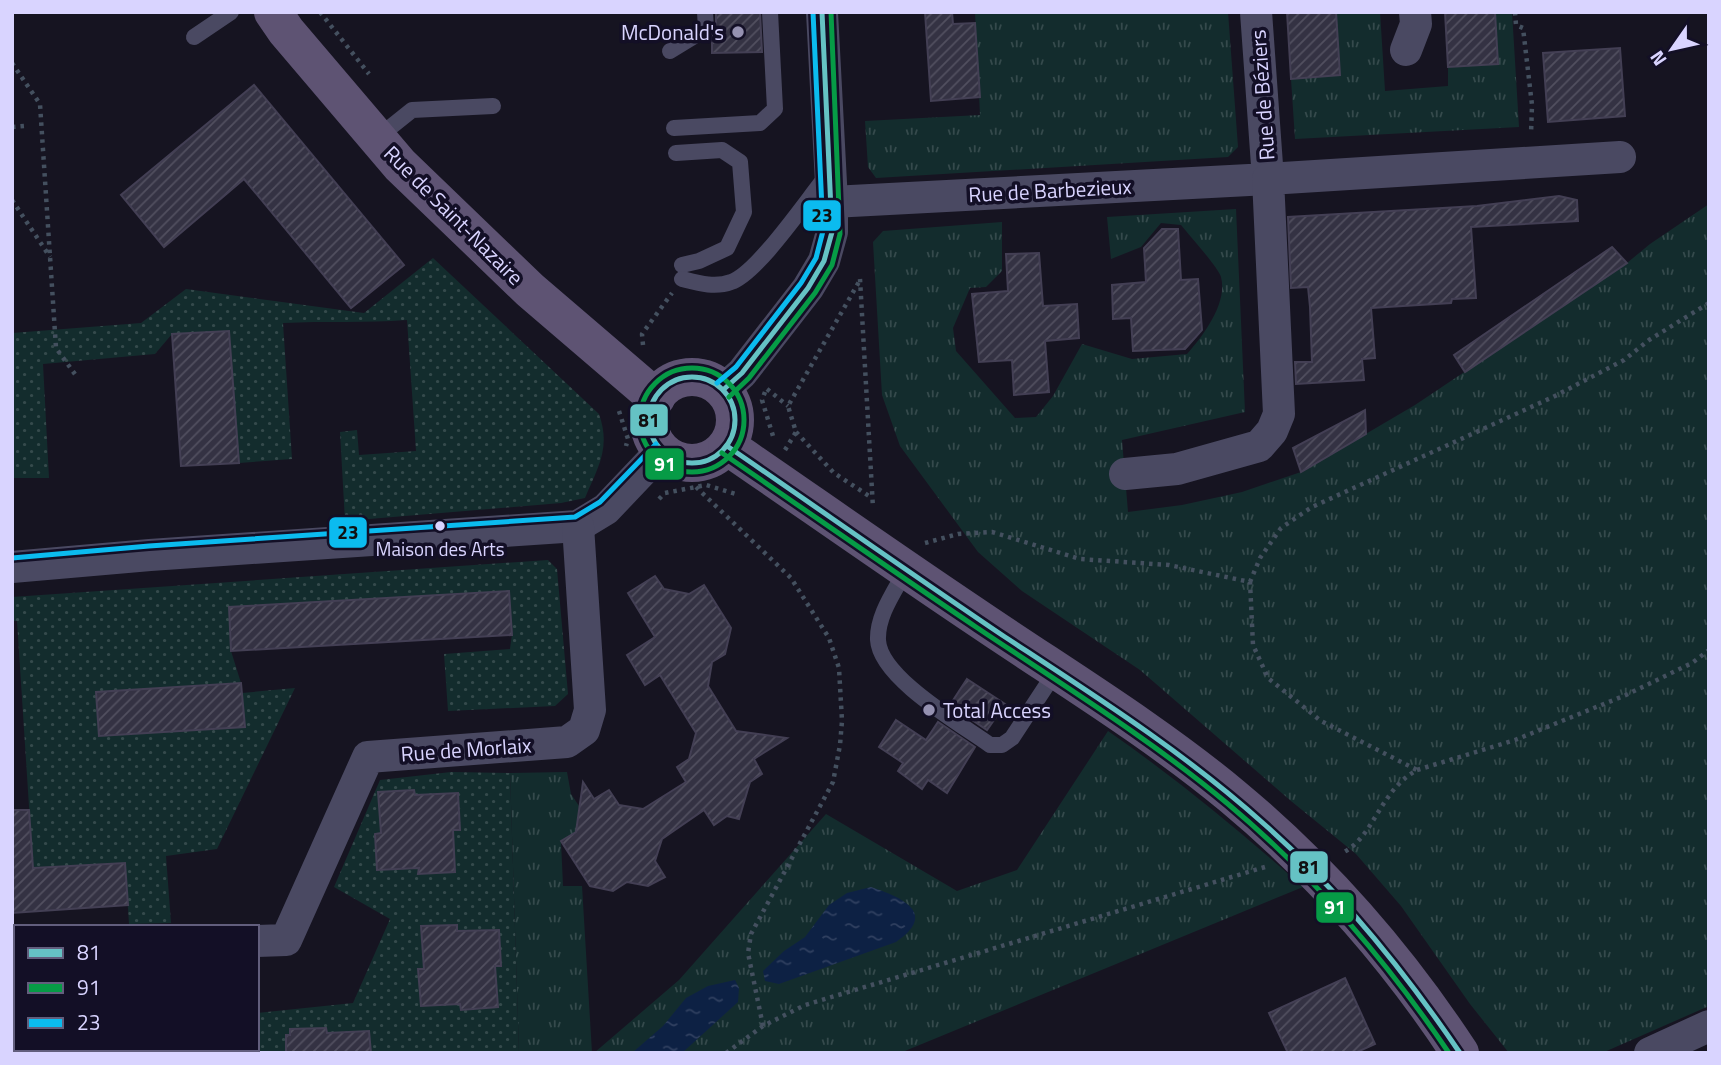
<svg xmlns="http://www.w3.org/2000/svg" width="1721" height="1065" viewBox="0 0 1721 1065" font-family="'Titillium Web',sans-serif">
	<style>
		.grass { fill: url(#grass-tufts) }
		.garden { fill: url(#garden-dots) }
		.water { fill: url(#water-ripples) }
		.building { fill: url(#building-hatch); stroke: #433f54; stroke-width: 2 }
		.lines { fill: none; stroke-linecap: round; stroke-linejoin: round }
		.path { stroke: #44505f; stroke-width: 4.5; stroke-dasharray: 3.5 5; stroke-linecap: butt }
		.service { stroke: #4a4962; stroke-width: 16 }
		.minor { stroke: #4a4962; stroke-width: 32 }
		.primary { stroke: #5e5373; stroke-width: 38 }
		.bus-1-casing { stroke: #130f26; stroke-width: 10 }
		.bus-2-casing { stroke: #130f26; stroke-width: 10 }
		.bus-3-casing { stroke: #130f26; stroke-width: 10 }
		.bus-1 { stroke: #65c2c4; stroke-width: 5 }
		.bus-2 { stroke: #069b46; stroke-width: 5 }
		.bus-3 { stroke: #0bbbef; stroke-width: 5 }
		.poi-dot { fill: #9591b1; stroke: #130f26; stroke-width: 2.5 }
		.bus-dot { fill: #d9d4ff; stroke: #130f26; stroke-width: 2.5 }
		.labels { text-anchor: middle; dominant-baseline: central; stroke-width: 7; stroke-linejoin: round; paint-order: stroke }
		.bus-label { font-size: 19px; fill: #d9d4ff; stroke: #130f26 }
		.poi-label { font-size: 21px; fill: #d9d4ff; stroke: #130f26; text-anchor: end }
		.street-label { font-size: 21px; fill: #d9d4ff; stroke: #130f26 }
		.line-badge { stroke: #130f26; stroke-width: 2.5 }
		.badge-label { font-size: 19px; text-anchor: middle; font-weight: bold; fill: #fff }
		.pale-badge-label { font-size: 19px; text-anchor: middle; font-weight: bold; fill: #111 }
	</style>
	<defs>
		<pattern id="grass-tufts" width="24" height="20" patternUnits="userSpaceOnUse" patternTransform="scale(1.75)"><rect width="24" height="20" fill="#132c2d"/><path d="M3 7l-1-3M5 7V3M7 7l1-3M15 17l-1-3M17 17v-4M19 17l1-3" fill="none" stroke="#354a4c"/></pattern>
		<pattern id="garden-dots" width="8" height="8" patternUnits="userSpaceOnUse" patternTransform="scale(1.75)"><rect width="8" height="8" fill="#132c2d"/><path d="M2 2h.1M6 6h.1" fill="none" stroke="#354a4c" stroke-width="1.8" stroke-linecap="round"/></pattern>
		<pattern id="water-ripples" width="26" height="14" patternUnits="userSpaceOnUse" patternTransform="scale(1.75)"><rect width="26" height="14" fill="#0d2144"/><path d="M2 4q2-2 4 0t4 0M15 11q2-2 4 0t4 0" fill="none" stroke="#304060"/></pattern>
		<pattern id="building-hatch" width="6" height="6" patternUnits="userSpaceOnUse" patternTransform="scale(1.75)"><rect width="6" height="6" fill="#343243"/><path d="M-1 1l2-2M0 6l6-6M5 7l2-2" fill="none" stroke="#514f5f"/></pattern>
	</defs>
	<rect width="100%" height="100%" fill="#161421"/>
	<g class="grass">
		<path d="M975,12H1228L1238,147L1228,157L876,178L868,167L865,121L980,115Z"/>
		<path d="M1336,12H1380L1385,91L1448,86V67L1498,64L1495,12H1512L1519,127L1295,139L1291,79Z"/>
		<path d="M1709,204V1006L1602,1053H1509L1470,1004L1401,906L1356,854L1291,801L1140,670L1022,591L978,552L900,446L882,395L873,242L883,231L1002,222V271L986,287L970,288L953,328L956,351L1015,418L1036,417L1053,396L1082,344L1132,359L1187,354C1203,336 1228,303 1221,277C1218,267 1189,235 1181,225L1161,223L1141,247L1111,259L1107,217L1236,209L1245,412L1122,440L1128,512L1182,505L1242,492L1301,472L1415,405L1627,263L1650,244Z"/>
		<path d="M1108,731C1177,779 1240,831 1303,887L900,1053H594L679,980L826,814L957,891L1017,870Z"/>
		<path d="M567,772L571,794L579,806L576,832L561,842L563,886H582L592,1053H519L510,773Z"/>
	</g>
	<g class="garden">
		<path d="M433,258L599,414C611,448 598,467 585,498L561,503L345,521L340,432L357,430L359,455L416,451L407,320C365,323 324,321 283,323L292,459L239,463L229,331L172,334L155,354L43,364L49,478H12V333L141,323L186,289L364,313Z"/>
		<path d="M548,560L557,569L568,694L555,706L448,711L444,654L510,649L512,634L509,591L229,607L231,651L241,683L96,693L100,736L244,727L242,693L295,688L217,849L166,856L171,923L129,924L125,863L33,868L17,621H12V597Z"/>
		<path d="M451,772L510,773L519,1053H118L116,1049H257V1013L353,1003L390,919L334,887L380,780Z"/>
	</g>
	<g class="water">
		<path d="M871,887C901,897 939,913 896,942L779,984L765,981L763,971L784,951L805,937L829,905L847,893Z"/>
		<path d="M735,980L739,988L738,1002L682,1053H632L663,1026L686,998L708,986Z"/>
	</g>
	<g class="building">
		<path d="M716,12H760L762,52L712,53V38L716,28Z"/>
		<path d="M925,12H952L953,24L975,23L980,97L931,101Z"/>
		<path d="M1287,12H1336L1340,75L1291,79Z"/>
		<path d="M1445,12H1495L1498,64L1448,67Z"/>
		<path d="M1620,48L1625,116L1548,122L1543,53Z"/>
		<path d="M254,85L404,265L351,308L244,179L164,247L121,195Z"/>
		<path d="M1559,196L1577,200L1578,221L1471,227L1476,298L1452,299L1451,303L1371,308L1375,358L1362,359L1364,380L1296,384L1295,362H1312L1310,307L1308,287L1291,288L1288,217L1477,206Z"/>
		<path d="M1162,229H1178L1181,280L1198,279L1202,330L1185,349L1133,351L1131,318L1113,319L1112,285L1146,282L1144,248Z"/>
		<path d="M1612,247L1627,263L1465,372L1454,355Z"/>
		<path d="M1039,253L1043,306L1077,304L1079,338L1045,341L1049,392L1014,395L1012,360L979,362L972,294L1008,291L1006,254Z"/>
		<path d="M229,331L239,463L181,466L172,334Z"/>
		<path d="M1365,410L1366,434L1301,472L1293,448Z"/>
		<path d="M655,576L664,589L689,594L704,585L731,628L725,654L712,662L708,686L736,731L787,738L754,759L762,774L750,782L739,819L727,816L714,825L704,810L662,839L655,861L665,877L648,886L627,882L613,891L590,886L561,841L576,832L583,782L594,799L609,790L619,805L643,809L686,782L677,767L689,759L696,733L660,675L645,685L627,655L655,637L628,593Z"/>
		<path d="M509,591L512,635L231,651L229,607Z"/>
		<path d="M967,679L1005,704L987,730L950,705Z"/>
		<path d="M241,683L245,727L99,736L96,692Z"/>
		<path d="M896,720L926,740L938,722L975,747L947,793L928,780L922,789L898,771L903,763L879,747Z"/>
		<path d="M414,790L415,795L458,793L460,830H453L455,872L418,874L419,868L377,870L375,834L381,833L378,792Z"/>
		<path d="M12,810H29L33,868L125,863L128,905L12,913Z"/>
		<path d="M457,925V931L499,930L501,966H495L498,1007L461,1010L460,1004L421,1006L418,969H424L421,926Z"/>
		<path d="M1345,978L1375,1044L1355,1053H1288L1269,1013Z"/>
		<path d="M326,1028L327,1033L369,1031L371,1053H286V1035H290V1029Z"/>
	</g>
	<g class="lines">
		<g class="path">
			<path d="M320,12L369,74"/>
			<path d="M1515,12L1516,25L1523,28L1532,105L1531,134"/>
			<path d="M12,63L40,104L56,348L77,377"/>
			<path d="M12,127L24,126"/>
			<path d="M12,200L50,257"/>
			<path d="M860,279L873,508"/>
			<path d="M643,345L642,334L672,293"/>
			<path d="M767,389L788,406"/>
			<path d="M765,392L762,400L773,436"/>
			<path d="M619,411L628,439L626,446"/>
			<path d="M796,432L834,473L872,498"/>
			<path d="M785,450L796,432L788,406L860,280"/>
			<path d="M696,487L791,578L829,638L839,668L842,721L840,745L833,782L751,934L748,953L763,1026"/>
			<path d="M659,499L665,493L706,485L736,494"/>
			<path d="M925,543L958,534L992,532L1080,559L1169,565L1250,582L1253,645L1268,678L1321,721L1417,770C1379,791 1374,838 1342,853"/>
			<path d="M1250,582L1260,558L1281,528L1312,507L1553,397L1624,360L1649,340L1709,303"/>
			<path d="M1417,770L1515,740L1626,695L1692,663L1709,650"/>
			<path d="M726,1053L763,1026L805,1005L1265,867"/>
		</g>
		<g class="service">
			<path d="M194,37L231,12"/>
			<path d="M670,51L706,29L705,12"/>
			<path d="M674,128L760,123L775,109L770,12"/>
			<path d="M377,138L412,110L493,106"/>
			<path d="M676,153L722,150L740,162L744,212L727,248L699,261L682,265"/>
			<path d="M682,279C698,283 715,288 731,282C758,273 808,198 829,173"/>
			<path d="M906,570C895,591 877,615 878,640C880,678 961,724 990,745H1002L1012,738L1056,671"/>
		</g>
		<g class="minor">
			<path d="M1406,50L1416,24L1415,12"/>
			<path d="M832,202L1268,179L1256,12"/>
			<path d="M723,390L742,373L808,288L824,261L832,232V202L822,12"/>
			<path d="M1125,474L1177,469L1259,446L1272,431L1279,414L1268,179L1620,157"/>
			<path d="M12,567L150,555L578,526L606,509L662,450"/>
			<path d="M257,941L286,940L368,757L567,742L584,730L590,710L578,526"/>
			<path d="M12,954H16"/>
			<path d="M1650,1053L1709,1026"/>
		</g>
		<g class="primary">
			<path d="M273,12L286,31L400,165L530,290L656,398"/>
			<circle cx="692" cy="420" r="43"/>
			<path d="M727,446C813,505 898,565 985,623C1068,679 1155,732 1232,796C1321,870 1397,957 1460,1053"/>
		</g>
		<g class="bus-1-casing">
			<g id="bus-1">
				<circle cx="692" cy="420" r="43"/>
				<path d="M723,390L742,373L808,288L824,261L832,232L822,12"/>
				<path d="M727,446C819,509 910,573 1002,635C1092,694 1184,752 1264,824C1340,891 1403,969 1460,1053"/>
			</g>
		</g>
		<g class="bus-2-casing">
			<g id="bus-2">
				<circle cx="692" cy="420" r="52"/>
				<path d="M729,397L749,378L815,293L832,265L840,234L831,12"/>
				<path d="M722,453C807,511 891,570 976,627C1061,684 1149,738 1228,804C1314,876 1386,960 1449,1053"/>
			</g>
		</g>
		<g class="bus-3-casing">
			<g id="bus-3">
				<path d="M717,383L736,367L801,283L816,258L823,231L813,12"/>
				<path d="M12,558L149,546L575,517L600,502L656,444"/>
			</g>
		</g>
		<use href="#bus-1" class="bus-1"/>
		<use href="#bus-2" class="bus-2"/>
		<use href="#bus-3" class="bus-3"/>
	</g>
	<g class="poi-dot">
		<circle cx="738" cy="32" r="7"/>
		<circle cx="929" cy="710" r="7"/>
	</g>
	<circle class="bus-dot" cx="440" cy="526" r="6"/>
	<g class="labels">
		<g class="bus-label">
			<text x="440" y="548">Maison des Arts</text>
		</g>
		<g class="poi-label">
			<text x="724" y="32">McDonald's</text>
			<text x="943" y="710" text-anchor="start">Total Access</text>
		</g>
		<g class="street-label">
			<text transform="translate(1262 95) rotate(-94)">Rue de Béziers</text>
			<text transform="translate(1050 190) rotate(-3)">Rue de Barbezieux</text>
			<text transform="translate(454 215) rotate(45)">Rue de Saint-Nazaire</text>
			<text transform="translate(466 749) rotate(-4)">Rue de Morlaix</text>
		</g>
	</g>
	<g class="line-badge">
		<rect x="802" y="199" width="40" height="33" rx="7" fill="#0bbbef"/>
		<rect x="629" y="403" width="40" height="34" rx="7" fill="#65c2c4"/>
		<rect x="644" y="447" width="41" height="34" rx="7" fill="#069b46"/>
		<rect x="328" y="516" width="40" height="33" rx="7" fill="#0bbbef"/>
		<rect x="1289" y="850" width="40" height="34" rx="7" fill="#65c2c4"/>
		<rect x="1315" y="891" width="40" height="33" rx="7" fill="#069b46"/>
	</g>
	<g class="badge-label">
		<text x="665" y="471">91</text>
		<text x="1335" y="914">91</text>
	</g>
	<g class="pale-badge-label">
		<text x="822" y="222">23</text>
		<text x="649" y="427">81</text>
		<text x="348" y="539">23</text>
		<text x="1309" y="874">81</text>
	</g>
	<rect width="1721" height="1065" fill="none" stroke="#d9d4ff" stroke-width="28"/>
	<rect x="14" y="925" width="245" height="126" fill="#130f26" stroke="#625e7d" stroke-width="2"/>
	<rect x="28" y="948" width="35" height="10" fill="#65c2c4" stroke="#625e7d" stroke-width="2"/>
	<text x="77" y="960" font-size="21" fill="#d9d4ff">81</text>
	<rect x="28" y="983" width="35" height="10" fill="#069b46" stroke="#625e7d" stroke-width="2"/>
	<text x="77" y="995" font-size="21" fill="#d9d4ff">91</text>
	<rect x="28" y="1018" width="35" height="10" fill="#0bbbef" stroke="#625e7d" stroke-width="2"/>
	<text x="77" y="1030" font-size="21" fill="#d9d4ff">23</text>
	<g transform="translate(1672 49) rotate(236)" stroke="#130f26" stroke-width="5" paint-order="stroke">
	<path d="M0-5L12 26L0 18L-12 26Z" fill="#d9d4ff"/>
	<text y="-10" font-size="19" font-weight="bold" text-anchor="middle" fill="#d9d4ff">N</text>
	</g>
</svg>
